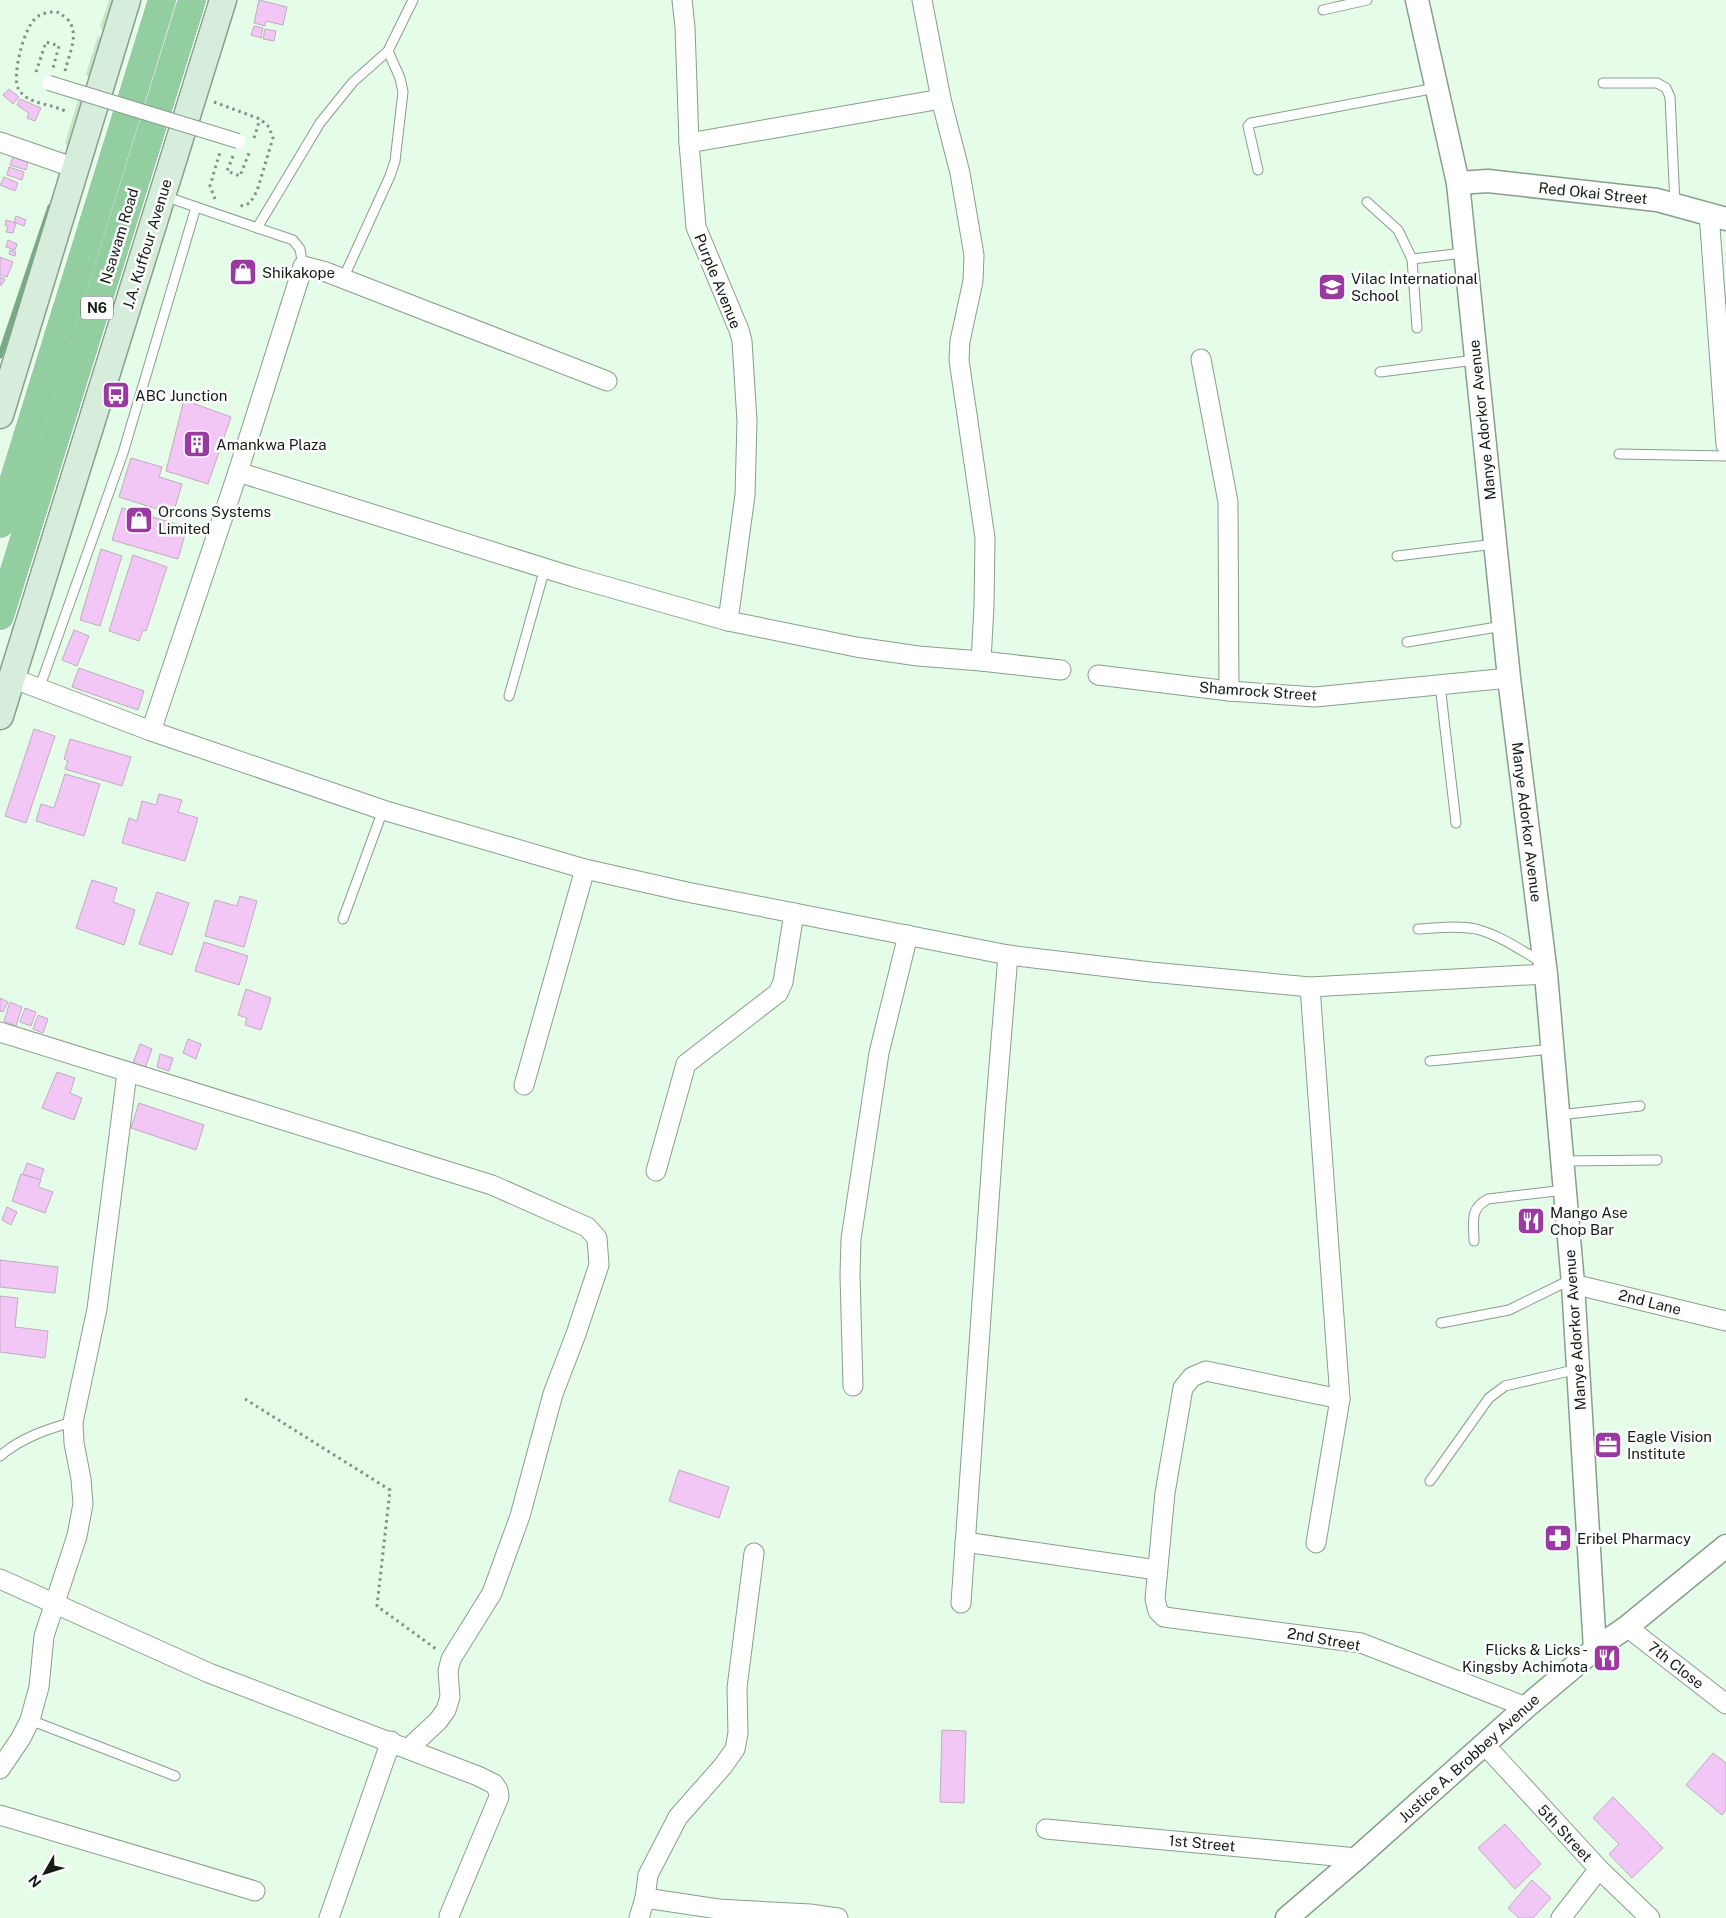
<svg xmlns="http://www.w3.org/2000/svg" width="1726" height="1918" viewBox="0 0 1726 1918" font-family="'Public Sans',sans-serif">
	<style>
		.green { fill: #c3e7ca }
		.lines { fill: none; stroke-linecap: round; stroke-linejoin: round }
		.stream { stroke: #78aa83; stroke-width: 5.5 }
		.building { fill: #f3c7f5; stroke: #beacbf }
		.service-casing { stroke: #899e8d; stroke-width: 11 }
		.minor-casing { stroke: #899e8d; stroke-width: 21 }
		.tertiary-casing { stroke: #899e8d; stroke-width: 25 }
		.secondary-casing { stroke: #899e8d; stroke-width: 29 }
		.trunk-casing { stroke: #fff; stroke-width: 30 }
		.path { stroke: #819184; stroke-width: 3; stroke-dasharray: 2.5 4; stroke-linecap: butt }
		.service { stroke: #fff; stroke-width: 9 }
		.minor { stroke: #fff; stroke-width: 19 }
		.tertiary { stroke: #fff; stroke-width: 22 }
		.secondary { stroke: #d6eddc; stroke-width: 26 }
		.trunk { stroke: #92cea0; stroke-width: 28 }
		.pedestrian-bridge-casing { stroke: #899e8d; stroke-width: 16; stroke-linecap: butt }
		.pedestrian-bridge { stroke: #fff; stroke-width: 14 }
		.labels { text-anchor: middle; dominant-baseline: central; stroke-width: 5; stroke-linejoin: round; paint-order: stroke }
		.shield { fill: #fff; stroke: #5a605b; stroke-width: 1 }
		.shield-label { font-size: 14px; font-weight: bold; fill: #131c15 }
		.street-label { font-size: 15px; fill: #131c15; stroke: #fff }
		.poi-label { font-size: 15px; fill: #131c15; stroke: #fff; text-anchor: start }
	</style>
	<rect width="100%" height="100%" fill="#e5fce9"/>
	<g class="green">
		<path d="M109,0H114L106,28L103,31L100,27Z"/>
		<path d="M98,36L102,38L91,76L88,77L86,74Z"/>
		<path d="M79,97L84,98L69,146L66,145L65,143Z"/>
	</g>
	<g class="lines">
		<path class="stream" d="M0,356L50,207"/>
	</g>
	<g class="building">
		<path d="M259,0L287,7L283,25L266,21L265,26L254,23Z"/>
		<path d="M254,26L263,28L261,38L251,35Z"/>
		<path d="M265,29L276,31L274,41L263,39Z"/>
		<path d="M9,89L19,97L13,104L3,95Z"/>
		<path d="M20,99L41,108L35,121L27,118L29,113L17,105Z"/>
		<path d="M13,157L28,162L26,170L10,165Z"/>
		<path d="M9,167L24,172L22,180L7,175Z"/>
		<path d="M4,177L18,183L15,191L0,185Z"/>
		<path d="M16,216L26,220L24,226L14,222Z"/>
		<path d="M6,220L16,223L13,233L6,232L8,226L5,225Z"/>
		<path d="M8,240L17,244L15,250L6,247Z"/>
		<path d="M10,250L16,252L15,256L9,254Z"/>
		<path d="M0,257L13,262L7,277L0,275Z"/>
		<path d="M0,277L5,279L2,285H0Z"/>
		<path d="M184,400L231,417L208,484L166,471Z"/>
		<path d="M131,458L162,467L159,477L182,484L173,514L119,497Z"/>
		<path d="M122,508L187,527L178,559L112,540Z"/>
		<path d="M101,549L122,556L100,626L80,620Z"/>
		<path d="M133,555L167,567L146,631L143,630L139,641L109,631Z"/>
		<path d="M74,630L89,636L77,666L62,660Z"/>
		<path d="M79,668L144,691L138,710L72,687Z"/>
		<path d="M34,729L55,736L26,823L5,816Z"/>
		<path d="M70,739L131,757L122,786L65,769L68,761L64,759Z"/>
		<path d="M65,774L100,784L84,836L36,821L41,804L54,808Z"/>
		<path d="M159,794L182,800L178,812L198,818L185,861L122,843L129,818L137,821L142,801L156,805Z"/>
		<path d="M92,880L117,888L113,902L135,910L124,945L76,928Z"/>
		<path d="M157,892L189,903L172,955L139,944Z"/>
		<path d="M240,896L257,901L244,947L205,936L215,900L237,906Z"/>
		<path d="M204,942L248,956L239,985L195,971Z"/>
		<path d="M246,989L271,998L261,1030L245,1025L247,1018L238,1015Z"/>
		<path d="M0,998L8,1002L3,1012L0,1011Z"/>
		<path d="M10,1002L22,1007L16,1026L4,1021Z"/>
		<path d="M25,1008L36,1012L31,1026L20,1022Z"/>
		<path d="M38,1015L48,1019L43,1033L33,1029Z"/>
		<path d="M188,1039L201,1044L196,1059L183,1053Z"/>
		<path d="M140,1044L152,1049L145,1068L133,1063Z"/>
		<path d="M160,1054L173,1058L169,1071L157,1067Z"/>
		<path d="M57,1072L75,1078L70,1093L82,1098L74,1120L42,1108Z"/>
		<path d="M139,1103L204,1125L196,1150L131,1128Z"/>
		<path d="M27,1163L44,1169L40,1180L23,1174Z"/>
		<path d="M21,1174L41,1180L38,1187L53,1192L45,1213L12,1201Z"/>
		<path d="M7,1207L17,1212L11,1225L2,1220Z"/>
		<path d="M0,1260L58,1267L55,1293L0,1287Z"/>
		<path d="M0,1296L18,1298L15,1327L48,1331L45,1358L0,1352Z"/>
		<path d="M679,1470L729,1487L719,1518L669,1501Z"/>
		<path d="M942,1730L966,1731L964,1803L940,1802Z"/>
		<path d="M1713,1753L1726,1763V1810L1722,1815L1686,1785Z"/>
		<path d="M1613,1797L1663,1848L1632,1878L1609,1854L1619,1844L1593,1818Z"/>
		<path d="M1505,1824L1541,1864L1515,1889L1478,1848Z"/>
		<path d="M1532,1880L1551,1898L1533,1918H1519L1508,1908Z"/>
	</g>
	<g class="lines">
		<g class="service-casing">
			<g id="service">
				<path d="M1323,10L1367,0"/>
				<path d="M1603,83H1657L1666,88L1670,97L1675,204"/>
				<path d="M1258,170L1248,126L1251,123L1436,88"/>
				<path d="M164,196L293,240L300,249L303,266"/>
				<path d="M1367,202L1398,230L1412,259L1417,328"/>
				<path d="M257,228L320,123L353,82L388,51L413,0"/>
				<path d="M1412,259L1464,253"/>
				<path d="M343,279L390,176L395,161L403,92L400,78L388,51"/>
				<path d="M1380,372L1475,360"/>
				<path d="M1619,454L1726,456"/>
				<path d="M1397,556L1495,544"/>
				<path d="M1407,642L1503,626"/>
				<path d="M1440,685L1456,823"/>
				<path d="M39,689L123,453L196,207"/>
				<path d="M509,696L545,568"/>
				<path d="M343,919L383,810"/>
				<path d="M1418,929C1437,928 1458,925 1476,929C1500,935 1522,951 1543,963"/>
				<path d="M1430,1061L1553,1049"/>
				<path d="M1559,1115L1640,1106"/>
				<path d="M1563,1161L1657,1160"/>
				<path d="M1474,1241C1474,1222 1469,1209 1488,1199L1565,1190"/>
				<path d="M1441,1323L1509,1310L1572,1279"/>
				<path d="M0,1456C21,1438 47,1429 73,1422"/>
				<path d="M1430,1481L1489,1398L1505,1386L1578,1369"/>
				<path d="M30,1720L175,1776"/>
			</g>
		</g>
		<g class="minor-casing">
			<g id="minor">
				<path d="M682,0L685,27L689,143L696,227L739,330L742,341L747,421L745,495L728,621"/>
				<path d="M922,0L941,99L960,173L974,255L973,281L960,341L959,360L985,538L984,606L981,661"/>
				<path d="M0,142L75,168"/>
				<path d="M689,143L941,99"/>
				<path d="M1709,213L1726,445"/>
				<path d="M1201,359L1228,502L1229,691"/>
				<path d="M238,472L573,577L728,621L856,647L918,656L981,661L1061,670"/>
				<path d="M1098,675L1229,691L1315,697L1509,678"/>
				<path d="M12,678L151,731L383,810L585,869L687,892L1008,955L1151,972L1310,987L1546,974"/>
				<path d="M151,731L238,472L303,266L326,272L607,381"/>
				<path d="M1310,987L1340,1399L1316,1543"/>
				<path d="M0,1032L492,1185L587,1227L597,1238L599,1265L576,1334L553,1394L520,1516L492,1593L451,1659L448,1671L450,1697L446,1710L438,1721L409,1748"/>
				<path d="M524,1085L585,869"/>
				<path d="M656,1171L686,1064L778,993L783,982L794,913"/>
				<path d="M1573,1284L1726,1321"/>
				<path d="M853,1386L850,1275L851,1239L879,1053L908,935"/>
				<path d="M1340,1399L1206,1371L1192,1377L1183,1388L1165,1493L1155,1599L1158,1611L1164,1617L1361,1643L1526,1707"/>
				<path d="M965,1542L1157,1570"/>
				<path d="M0,1579L209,1673L478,1776L494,1784L498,1790L499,1797L449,1916"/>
				<path d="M961,1603L995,1115L1008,955"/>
				<path d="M1627,1627L1726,1704"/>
				<path d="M1484,1744L1599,1869L1650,1918"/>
				<path d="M0,1769L21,1738L30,1720L39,1687L44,1636L77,1536L83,1504L81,1479L74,1443L73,1422L97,1309L127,1073"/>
				<path d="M0,1815L255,1891"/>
				<path d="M1046,1829L1357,1858"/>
				<path d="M645,1898L718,1909L810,1914L838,1918"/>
				<path d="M329,1918L391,1741"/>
				<path d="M639,1918L645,1898L648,1875L678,1817L723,1766L735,1749L738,1733L737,1688L754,1553"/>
				<path d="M1561,1918L1599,1869"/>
			</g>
		</g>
		<g class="tertiary-casing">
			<g id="tertiary">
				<path d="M1417,0L1458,183L1509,678L1546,974L1573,1284L1595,1649"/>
				<path d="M1458,183L1488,181L1657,200L1726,219"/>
				<path d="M1287,1918L1357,1858L1526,1707L1595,1649L1627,1627L1726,1546"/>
			</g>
		</g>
		<g class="secondary-casing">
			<g id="secondary">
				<path d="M0,415L127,0"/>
				<path d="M0,716L223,0"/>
			</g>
		</g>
		<g class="trunk-casing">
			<g id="trunk">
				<path d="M0,524L162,0"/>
				<path d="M0,616L192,0"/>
			</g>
		</g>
		<g class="path">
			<path d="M65,71C69,54 81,31 66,18C62,15 61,13 56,12C49,12 40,13 35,19C24,28 12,75 18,88C27,106 55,103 68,113"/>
			<path d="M36,72L46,42L59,46L53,68"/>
			<path d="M214,102L260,119L269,127L273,138L257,191L250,203L238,207"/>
			<path d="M254,138L260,119"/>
			<path d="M233,156L227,171L240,176L249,153"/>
			<path d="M215,199L210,186L220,152"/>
			<path d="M245,1399L390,1490L377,1606L436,1649"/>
		</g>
		<use href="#service" class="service"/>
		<use href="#minor" class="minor"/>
		<use href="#tertiary" class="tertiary"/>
		<use href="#secondary" class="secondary"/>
		<use href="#trunk" class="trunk"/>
		<g class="pedestrian-bridge-casing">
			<path id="pedestrian-bridge" d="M49,83L238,141"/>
		</g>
		<use href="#pedestrian-bridge" class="pedestrian-bridge"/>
	</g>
	<defs>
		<g id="shop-square" transform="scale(1.4375)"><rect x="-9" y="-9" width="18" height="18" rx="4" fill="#9a39a1" stroke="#fff"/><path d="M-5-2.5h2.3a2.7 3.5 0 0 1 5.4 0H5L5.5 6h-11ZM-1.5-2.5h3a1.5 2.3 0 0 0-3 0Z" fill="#fff"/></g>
		<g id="school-square" transform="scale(1.4375)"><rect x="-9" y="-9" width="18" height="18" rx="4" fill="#9a39a1" stroke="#fff"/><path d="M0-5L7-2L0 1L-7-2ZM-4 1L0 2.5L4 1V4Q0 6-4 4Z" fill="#fff"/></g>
		<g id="bus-square" transform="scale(1.4375)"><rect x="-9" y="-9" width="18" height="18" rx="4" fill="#9a39a1" stroke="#fff"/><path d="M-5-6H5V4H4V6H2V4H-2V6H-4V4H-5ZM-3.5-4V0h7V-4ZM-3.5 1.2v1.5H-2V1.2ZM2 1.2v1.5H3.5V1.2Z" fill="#fff"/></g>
		<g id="building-square" transform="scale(1.4375)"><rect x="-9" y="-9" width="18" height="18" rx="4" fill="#9a39a1" stroke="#fff"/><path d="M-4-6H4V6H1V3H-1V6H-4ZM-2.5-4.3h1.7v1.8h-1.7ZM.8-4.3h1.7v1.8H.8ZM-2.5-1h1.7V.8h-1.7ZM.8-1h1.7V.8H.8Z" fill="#fff"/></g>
		<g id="restaurant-square" transform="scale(1.4375)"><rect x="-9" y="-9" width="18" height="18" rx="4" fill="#9a39a1" stroke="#fff"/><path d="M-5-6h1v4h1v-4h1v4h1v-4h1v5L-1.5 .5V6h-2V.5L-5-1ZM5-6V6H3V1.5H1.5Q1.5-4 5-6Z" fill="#fff"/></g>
		<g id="office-square" transform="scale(1.4375)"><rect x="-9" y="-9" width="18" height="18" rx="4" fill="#9a39a1" stroke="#fff"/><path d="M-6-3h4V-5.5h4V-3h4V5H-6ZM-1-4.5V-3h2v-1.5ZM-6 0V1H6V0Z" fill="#fff"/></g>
		<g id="pharmacy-square" transform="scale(1.4375)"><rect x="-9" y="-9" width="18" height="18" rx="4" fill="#9a39a1" stroke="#fff"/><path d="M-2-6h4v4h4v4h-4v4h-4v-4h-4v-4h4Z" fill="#fff"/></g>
	</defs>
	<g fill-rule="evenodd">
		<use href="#shop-square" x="243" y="272"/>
		<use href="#school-square" x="1332" y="287"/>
		<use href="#bus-square" x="116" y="395"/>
		<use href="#building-square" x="197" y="444"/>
		<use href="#shop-square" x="139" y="520"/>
		<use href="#restaurant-square" x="1531" y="1221"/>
		<use href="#office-square" x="1608" y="1445"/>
		<use href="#pharmacy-square" x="1558" y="1538"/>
		<use href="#restaurant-square" x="1607" y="1658"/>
	</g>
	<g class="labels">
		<rect class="shield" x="81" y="296.5" width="32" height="23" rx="4"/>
		<g class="shield-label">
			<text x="97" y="308">N6</text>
		</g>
		<g class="street-label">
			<text transform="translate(1593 193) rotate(6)">Red Okai Street</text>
			<text transform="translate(119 236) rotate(-73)">Nsawam Road</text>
			<text transform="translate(147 244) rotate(-73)">J.A. Kuffour Avenue</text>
			<text transform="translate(718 281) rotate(68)">Purple Avenue</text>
			<text transform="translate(1482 420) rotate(-96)">Manye Adorkor Avenue</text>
			<text transform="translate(1258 691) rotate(4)">Shamrock Street</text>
			<text transform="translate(1527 822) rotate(83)">Manye Adorkor Avenue</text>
			<text transform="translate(1650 1302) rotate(14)">2nd Lane</text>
			<text transform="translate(1575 1330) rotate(-94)">Manye Adorkor Avenue</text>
			<text transform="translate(1324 1639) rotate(10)">2nd Street</text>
			<text transform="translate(1676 1665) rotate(38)">7th Close</text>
			<text transform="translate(1469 1758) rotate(-42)">Justice A. Brobbey Avenue</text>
			<text transform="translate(1565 1833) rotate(47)">5th Street</text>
			<text transform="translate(1202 1843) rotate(5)">1st Street</text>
		</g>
		<g class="poi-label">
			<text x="262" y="272">Shikakope</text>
			<text x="1351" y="278">Vilac International<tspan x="1351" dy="17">School</tspan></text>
			<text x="135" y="395">ABC Junction</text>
			<text x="216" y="444">Amankwa Plaza</text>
			<text x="158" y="511">Orcons Systems<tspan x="158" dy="17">Limited</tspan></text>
			<text x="1550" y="1212">Mango Ase<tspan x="1550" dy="17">Chop Bar</tspan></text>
			<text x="1627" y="1436">Eagle Vision<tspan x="1627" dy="17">Institute</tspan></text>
			<text x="1577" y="1538">Eribel Pharmacy</text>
			<text x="1588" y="1649" text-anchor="end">Flicks &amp; Licks -<tspan x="1588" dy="17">Kingsby Achimota</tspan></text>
		</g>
	</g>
	<g transform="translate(45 1873) rotate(231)" stroke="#ffffff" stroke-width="4" paint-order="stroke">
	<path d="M0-4L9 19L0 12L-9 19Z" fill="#131c15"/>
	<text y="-8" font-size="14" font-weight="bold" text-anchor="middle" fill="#131c15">N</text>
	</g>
</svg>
